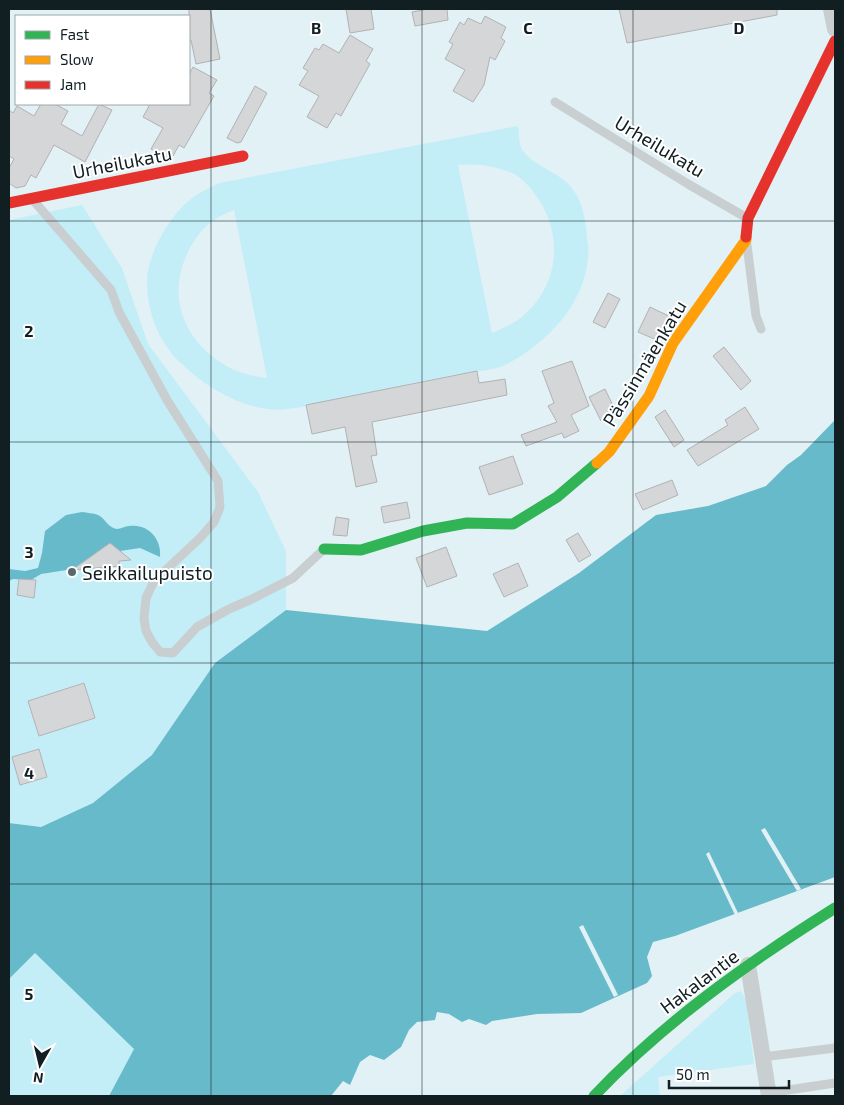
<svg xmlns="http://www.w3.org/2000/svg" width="844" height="1105" viewBox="0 0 844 1105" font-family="'Exo 2',sans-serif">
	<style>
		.green { fill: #c4eef7; fill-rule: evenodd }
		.water { fill: #67bac9 }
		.pier { fill: #e1f1f5 }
		.building { fill: #d5d6d8; stroke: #b2b2b5 }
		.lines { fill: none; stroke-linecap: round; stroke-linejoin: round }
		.lane { stroke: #c9cfd0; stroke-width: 9 }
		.street { stroke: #c9cfd0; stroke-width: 16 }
		.fast { stroke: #30b455; stroke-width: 11 }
		.slow { stroke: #ff9f0a; stroke-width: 11 }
		.jam { stroke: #e5322d; stroke-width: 11 }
		.grid { fill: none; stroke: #111f22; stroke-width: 1; stroke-opacity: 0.55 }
		.poi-dot { fill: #5a686c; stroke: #fff; stroke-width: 2 }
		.labels { text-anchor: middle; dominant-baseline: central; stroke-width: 4; stroke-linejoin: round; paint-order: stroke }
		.street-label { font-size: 19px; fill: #111f22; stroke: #fff }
		.poi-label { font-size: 19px; fill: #111f22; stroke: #fff; text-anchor: start }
		.grid-label { font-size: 16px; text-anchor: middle; font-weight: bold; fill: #111f22; stroke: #fff; stroke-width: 4; stroke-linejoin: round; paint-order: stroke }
	</style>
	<rect width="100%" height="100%" fill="#e1f1f5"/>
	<g class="green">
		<path d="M518,126C519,133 519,146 523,151C537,169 562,172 574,191C583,204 586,222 587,238C588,244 589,251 588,257C585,303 548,342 509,363C503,367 495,368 488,370C437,376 385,390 335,399C314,404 289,412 267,409C237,405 206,387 184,366C160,345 147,314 147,282C147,256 166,223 184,205C194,195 207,189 219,183ZM458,165C476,163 497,166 514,174C522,178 529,186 534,193C563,230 561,282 525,314C516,323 503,328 492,333ZM234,210L267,378C255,376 241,374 230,368C186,344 165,300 188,252C198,231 212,218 234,210Z"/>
		<path d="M82,205L122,268L148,344L258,492L286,551V610L215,663L152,755L93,803L41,827L9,823V220Z"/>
		<path d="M35,953L135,1049L109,1096H9V979Z"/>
		<path d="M741,991L746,1000L754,1064L658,1077L660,1096H620L735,993Z"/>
	</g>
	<g class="water">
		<path d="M835,420V877L675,936L653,942L647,957L652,976L647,983L581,1013L537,1014L492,1021L486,1025L469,1019L462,1022L449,1014L437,1012L435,1020L417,1022L409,1030L401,1047L384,1060L370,1055L360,1062L350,1085L343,1081L331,1096H109L134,1049L35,953L9,979V823L41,827L93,803L152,755L215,663L286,610L487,631L579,573L656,515L708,506L766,486L787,465L801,455Z"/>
		<path d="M82,512C87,513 93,513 98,515C105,518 108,528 117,529C121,529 125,526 129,526C148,523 162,539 160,557L140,548L120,551L110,543L73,569L41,574L31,580L13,579L9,581V569L25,571L38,568L42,553L45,531L66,515Z"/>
	</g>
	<g class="pier">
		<path d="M765,828L801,889L797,891L761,830Z"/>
		<path d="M709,852L738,913L735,915L706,854Z"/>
		<path d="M583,925L618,995L614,997L579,927Z"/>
	</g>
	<g class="building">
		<path d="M189,9H210L220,59L196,64L191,40H189Z"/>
		<path d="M346,9H371L374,29L350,33Z"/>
		<path d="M428,9H447L448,20L415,26L412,12Z"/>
		<path d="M619,9H777V15L627,43Z"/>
		<path d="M485,16L506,27L501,38L505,41L495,60L490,57L484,85L473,102L453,91L465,70L445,59L453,44L449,42L460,22L464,25L468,18L481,24Z"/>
		<path d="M350,35L373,49L366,61L370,64L341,116L336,113L327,128L307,117L319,96L299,85L308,71L303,68L315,48L319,50L323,44L339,53Z"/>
		<path d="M193,67L217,80L209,93L214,96L184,148L179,145L173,156L166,157L151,149L163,128L143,117L150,104H189V75Z"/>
		<path d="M255,86L267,93L241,142L237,143L227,138Z"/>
		<path d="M41,104H55L68,111L61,124L82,136L99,104L112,110L85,162L54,145L36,178L31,175L25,186L16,188L9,183V168L14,159L9,156V110L13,113L17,106L34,116Z"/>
		<path d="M608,293L620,299L605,328L593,322Z"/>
		<path d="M650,307L673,318L659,341L638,332Z"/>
		<path d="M724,347L751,381L741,390L713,356Z"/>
		<path d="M572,361L589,406L571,415L579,431L564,438L562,433L526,446L521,435L557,422L548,406L554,403L542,371Z"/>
		<path d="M477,371L479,383L505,379L507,395L372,422L377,455L371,456L377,482L356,487L345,427L312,434L306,405Z"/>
		<path d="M605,389L617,414L601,421L589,397Z"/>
		<path d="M745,407L759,429L698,466L687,450L728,425L725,420Z"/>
		<path d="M665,410L684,440L674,447L655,417Z"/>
		<path d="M513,456L523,484L489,495L479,467Z"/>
		<path d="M672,480L678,495L643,510L635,494Z"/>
		<path d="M407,502L410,518L384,523L381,507Z"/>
		<path d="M336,517L349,519L347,536L333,535Z"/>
		<path d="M578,533L591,555L579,562L566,540Z"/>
		<path d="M110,543L131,560L119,561V566L72,570Z"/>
		<path d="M446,547L457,576L427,587L416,558Z"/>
		<path d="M518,563L528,586L504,597L493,574Z"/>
		<path d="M19,579L36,580L34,598L17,595Z"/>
		<path d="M84,683L95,718L39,736L28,701Z"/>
		<path d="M39,749L47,777L20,785L12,757Z"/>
	</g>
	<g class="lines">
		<g class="lane">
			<path d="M555,102L688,184L747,218"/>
			<path d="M33,200L111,290L119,312L167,400L218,481L220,507L214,522L200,538L154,581L146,598L144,619L146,631L152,642L160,652L173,653L197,627L229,609L250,600L293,578L323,550"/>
			<path d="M747,245L756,316L761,329"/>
			<path d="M762,1057L835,1048"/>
			<path d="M768,1093L835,1083"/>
		</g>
		<g class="street">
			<path d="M831,9L835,29"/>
			<path d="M748,965L769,1096"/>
		</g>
		<g class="fast">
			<path d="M324,549L361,550L423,531L467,523L513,524L557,497L597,463"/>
			<path d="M594,1096C664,1022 749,962 835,908"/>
		</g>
		<path class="slow" d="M597,463L609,452L649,396L673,343L746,240V237"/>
		<g class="jam">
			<path d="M9,203L243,156"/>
			<path d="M746,237L748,218L835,41"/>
		</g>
	</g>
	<path class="grid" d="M211,9V1096M422,9V1096M633,9V1096M9,221H835M9,442H835M9,663H835M9,884H835"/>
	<circle class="poi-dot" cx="72" cy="572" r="5"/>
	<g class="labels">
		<g class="street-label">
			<text transform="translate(660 146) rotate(31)">Urheilukatu</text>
			<text transform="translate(122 162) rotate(-11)">Urheilukatu</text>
			<text transform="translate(644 363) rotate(-59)">Pässinmäenkatu</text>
			<text transform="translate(699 981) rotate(-37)">Hakalantie</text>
		</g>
		<g class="poi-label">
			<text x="82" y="572">Seikkailupuisto</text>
		</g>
	</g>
	<g class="grid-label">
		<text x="316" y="34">B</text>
		<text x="528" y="34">C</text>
		<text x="739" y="34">D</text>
		<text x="29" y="337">2</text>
		<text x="29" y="558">3</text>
		<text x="29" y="779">4</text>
		<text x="29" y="1000">5</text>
	</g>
	<rect width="844" height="1105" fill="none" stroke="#111f22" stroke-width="20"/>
	<rect x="15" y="15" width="175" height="90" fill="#ffffff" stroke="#a0a5a7"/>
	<rect x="25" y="31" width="25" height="8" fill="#30b455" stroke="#a0a5a7"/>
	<text x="60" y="40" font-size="15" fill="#111f22">Fast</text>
	<rect x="25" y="56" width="25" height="8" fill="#ff9f0a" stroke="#a0a5a7"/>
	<text x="60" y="65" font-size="15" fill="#111f22">Slow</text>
	<rect x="25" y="81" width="25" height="8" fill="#e5322d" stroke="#a0a5a7"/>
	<text x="60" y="90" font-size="15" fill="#111f22">Jam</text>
	<g transform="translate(40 1065) rotate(188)" stroke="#ffffff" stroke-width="4" paint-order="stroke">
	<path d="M0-4L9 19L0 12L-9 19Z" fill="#111f22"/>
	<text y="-8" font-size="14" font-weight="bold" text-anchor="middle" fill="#111f22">N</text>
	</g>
	<path d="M669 1080v8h120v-8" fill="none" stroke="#111f22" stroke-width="2.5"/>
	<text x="676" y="1080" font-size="15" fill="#111f22" stroke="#ffffff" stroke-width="4" paint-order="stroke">50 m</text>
</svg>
